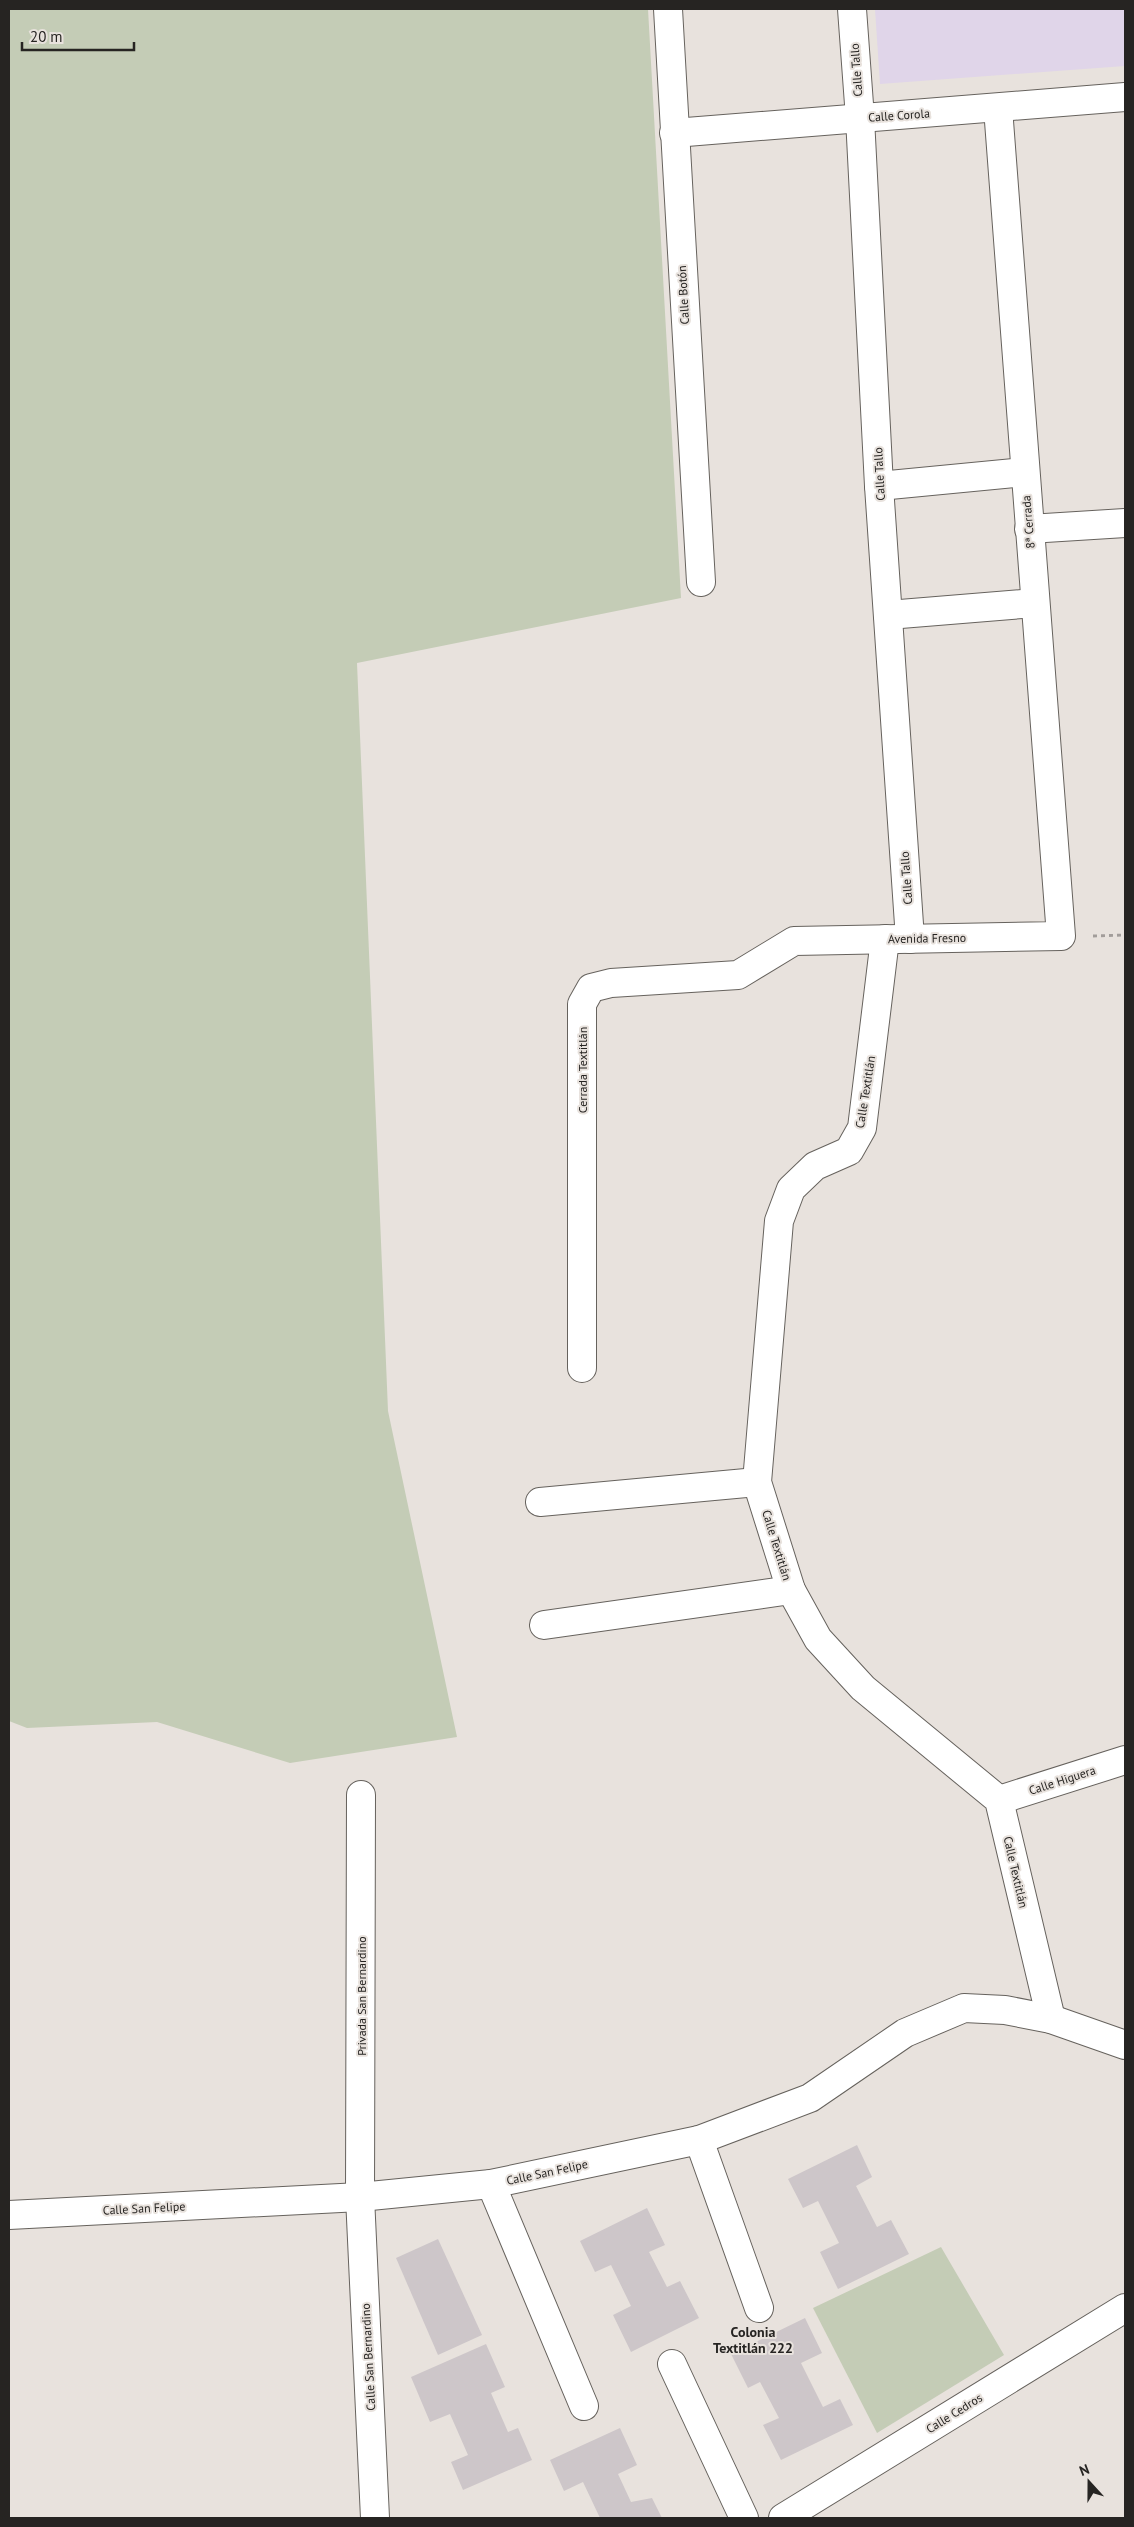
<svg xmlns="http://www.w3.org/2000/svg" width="1134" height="2527" viewBox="0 0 1134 2527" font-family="'PT Sans',sans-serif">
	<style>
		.education { fill: #e0d5e9 }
		.green { fill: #c4ccb6 }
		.building { fill: #cdc6c9 }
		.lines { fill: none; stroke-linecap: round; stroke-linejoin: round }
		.minor-casing { stroke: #66625d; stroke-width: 30 }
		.path { stroke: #a29d9a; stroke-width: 3; stroke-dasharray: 4 4; stroke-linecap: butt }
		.minor { stroke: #fff; stroke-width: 28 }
		.labels { text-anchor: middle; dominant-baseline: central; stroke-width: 4; stroke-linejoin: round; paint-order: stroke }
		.street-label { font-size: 12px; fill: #262422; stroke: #e8e2dd }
		.neighbourhood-label { font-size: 14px; font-weight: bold; fill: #262422; stroke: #e8e2dd }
	</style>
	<rect width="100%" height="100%" fill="#e8e2dd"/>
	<path class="education" d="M875,9H1125V66L880,84Z"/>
	<g class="green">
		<path d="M9,9H648L681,598L357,663L388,1411L457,1737L290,1763L157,1722L27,1728L9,1721Z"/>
		<path d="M941,2247L1004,2355L877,2433L813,2308Z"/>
	</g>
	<g class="building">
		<path d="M857,2145L872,2177L856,2186L877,2227L891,2220L909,2254L838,2289L820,2252L839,2243L818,2201L803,2208L788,2179Z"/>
		<path d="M647,2208L665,2245L649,2252L667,2287L680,2281L699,2318L631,2352L613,2315L631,2306L611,2265L595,2272L580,2241Z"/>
		<path d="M438,2239L482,2335L438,2355L396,2258Z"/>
		<path d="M805,2318L822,2353L801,2363L823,2407L840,2399L853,2425L781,2460L763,2425L779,2418L760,2382L748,2388L731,2354Z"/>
		<path d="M486,2344L505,2387L491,2393L508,2432L518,2428L532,2460L463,2490L451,2462L468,2455L450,2414L430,2422L411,2377Z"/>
		<path d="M620,2428L637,2465L618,2474L631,2502L652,2498L662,2518H600L583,2482L564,2491L550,2460Z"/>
	</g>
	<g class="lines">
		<g class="minor-casing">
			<g id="minor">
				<path d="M668,9L701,582"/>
				<path d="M852,9L860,118L879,486L910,939"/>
				<path d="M674,133L1125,97"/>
				<path d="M879,486L1024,472"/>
				<path d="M1029,529L1125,523"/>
				<path d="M888,615L1035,603"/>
				<path d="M885,939L862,1128L849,1151L815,1166L791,1189L779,1221L757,1482L791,1590L818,1639L863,1688L999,1800L1051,2019"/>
				<path d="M582,1368V1004L591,988L611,983L738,975L794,941L1061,936L998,108"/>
				<path d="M540,1502L757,1482"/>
				<path d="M544,1625L791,1590"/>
				<path d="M361,1795L360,2197L375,2518"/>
				<path d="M999,1800L1125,1760"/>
				<path d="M699,2140L759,2308"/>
				<path d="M491,2184L584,2406"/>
				<path d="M9,2215L360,2197L491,2184L699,2140L810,2098L905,2033L964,2008L1005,2010L1051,2019L1125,2045"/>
				<path d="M672,2364L744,2518"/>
				<path d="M783,2518L1125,2308"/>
			</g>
		</g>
		<path class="path" d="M1093,936L1125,935"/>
		<use href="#minor" class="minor"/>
	</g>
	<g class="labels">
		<g class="street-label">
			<text transform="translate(856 70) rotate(-94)">Calle Tallo</text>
			<text transform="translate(899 115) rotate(-4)">Calle Corola</text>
			<text transform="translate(683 295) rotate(-93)">Calle Botón</text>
			<text transform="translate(879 474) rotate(-93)">Calle Tallo</text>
			<text transform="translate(1028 522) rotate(-95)">8ª Cerrada</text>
			<text transform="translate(906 878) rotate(-94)">Calle Tallo</text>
			<text transform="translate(927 938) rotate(-1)">Avenida Fresno</text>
			<text transform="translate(582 1070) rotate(-90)">Cerrada Textitlán</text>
			<text transform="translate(865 1092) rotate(-81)">Calle Textitlán</text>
			<text transform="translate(777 1545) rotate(73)">Calle Textitlán</text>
			<text transform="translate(1062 1780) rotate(-18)">Calle Higuera</text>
			<text transform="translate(1016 1872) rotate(77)">Calle Textitlán</text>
			<text transform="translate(361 1996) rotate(-90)">Privada San Bernardino</text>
			<text transform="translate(547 2172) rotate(-12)">Calle San Felipe</text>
			<text transform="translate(144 2208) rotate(-3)">Calle San Felipe</text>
			<text transform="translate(368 2357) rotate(-93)">Calle San Bernardino</text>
			<text transform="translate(954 2413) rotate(-32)">Calle Cedros</text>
		</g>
		<g class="neighbourhood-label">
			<text x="753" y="2332">Colonia<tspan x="753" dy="16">Textitlán 222</tspan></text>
		</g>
	</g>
	<rect width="1134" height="2527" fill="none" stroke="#262422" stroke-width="20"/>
	<g transform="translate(1089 2482) rotate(339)" stroke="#e8e2dd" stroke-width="4" paint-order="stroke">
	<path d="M0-4L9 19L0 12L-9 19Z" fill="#262422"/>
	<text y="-8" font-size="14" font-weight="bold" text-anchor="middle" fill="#262422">N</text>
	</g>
	<path d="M22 42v8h112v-8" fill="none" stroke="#262422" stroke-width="2.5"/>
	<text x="30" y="42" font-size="15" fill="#262422" stroke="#e8e2dd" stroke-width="4" paint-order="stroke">20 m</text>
</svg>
